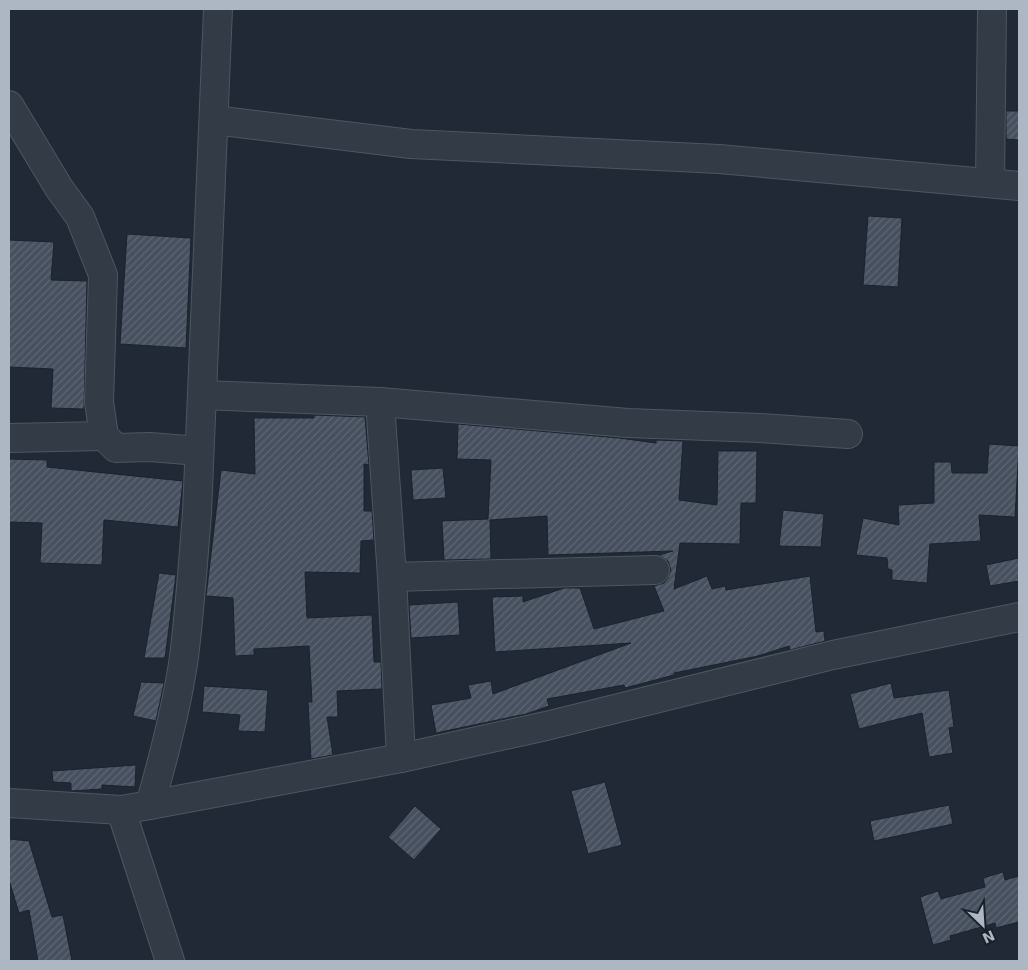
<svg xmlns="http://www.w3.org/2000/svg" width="1028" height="970" viewBox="0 0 1028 970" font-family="'DejaVu Sans',sans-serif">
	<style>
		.building { fill: url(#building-hatch); stroke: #1b222c }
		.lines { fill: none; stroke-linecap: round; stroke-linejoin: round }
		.minor-casing { stroke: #4e5661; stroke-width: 30 }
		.minor { stroke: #333b46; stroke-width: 28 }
	</style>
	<defs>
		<pattern id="building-hatch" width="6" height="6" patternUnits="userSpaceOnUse" patternTransform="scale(1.25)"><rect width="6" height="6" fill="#46505f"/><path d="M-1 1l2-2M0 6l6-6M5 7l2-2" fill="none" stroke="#5e6774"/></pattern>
	</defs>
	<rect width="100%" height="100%" fill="#202935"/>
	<g class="building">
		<path d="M1006,111H1019V140L1006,139Z"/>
		<path d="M868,216L902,218L898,287L863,285Z"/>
		<path d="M127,234L191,238L186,348L120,344Z"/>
		<path d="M9,240L54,242L51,280L87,281L84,409L51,408L53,369L9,367Z"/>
		<path d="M314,415L365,417L369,465L364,464V511H372L374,540L361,541L360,573L305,572L307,618L372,615L374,662H381L382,689L337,691L338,717H327L333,755L311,759L308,702H312L309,646L254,649V655L235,656L233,598L206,596L221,470L255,474L254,418H314Z"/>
		<path d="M458,424L619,438L656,443V440L683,441L679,500L717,505L718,451H757L756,503H741L740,544L680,543L674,589L707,576L712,589L725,586L726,590L810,576L816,632L824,631L825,641L790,650L789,646L758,656L674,673V675L625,688L624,685L547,699L549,706L526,714L436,733L431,705L471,698L468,685L491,681L493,694L631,643L495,652L492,597L523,596V602L564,588H580L594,629L664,611L654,586L664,583L668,578L671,570L668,561L659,555L673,551L548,555L547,516L490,520L491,559L444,560L442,521L488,519L491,460L457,459Z"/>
		<path d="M989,444L1019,446L1015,517L979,515L981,541L930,544L927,583L892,580V570L888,569L887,558L856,555L863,518L899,525L898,505L934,503V462H951L952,473H987Z"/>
		<path d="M9,459L47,460V467L183,481L178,527L104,520L102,565L40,563L42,523L9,522Z"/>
		<path d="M443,468L446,498L413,500L411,470Z"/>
		<path d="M783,510L824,514L821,547L779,546Z"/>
		<path d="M1019,558V581L990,586L986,565Z"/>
		<path d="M159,573L176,575L165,658H144Z"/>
		<path d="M458,602L460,635L411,638L409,605Z"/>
		<path d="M141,682L164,683L156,721L133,716Z"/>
		<path d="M891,683L894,698L949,690L954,727L949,728L953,753L929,757L922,713L859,729L850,694Z"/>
		<path d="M204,686L268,690L265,732L238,731L240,715L202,712Z"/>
		<path d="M136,765L135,787L102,785V789L71,791V783L53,782L52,771Z"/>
		<path d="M605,782L622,845L588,854L571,791Z"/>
		<path d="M949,805L953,824L874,841L870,821Z"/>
		<path d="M415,806L441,829L414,860L388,837Z"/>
		<path d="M9,839L29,841L52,917L63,915L72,961H38L29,910L19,913L9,880Z"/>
		<path d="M1003,872L1005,880L1019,876V922L996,928L995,923L950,936L951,940L933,945L920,897L938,891L941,899L985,887L983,878Z"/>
	</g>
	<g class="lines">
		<g class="minor-casing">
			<g id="minor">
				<path d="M9,105L59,188L80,217L103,275L99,402L104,436L116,448L150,447L199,451"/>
				<path d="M214,120L411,144L719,159L1019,186"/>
				<path d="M990,183L992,9"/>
				<path d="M202,395L380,402L628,423L760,428L848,434"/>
				<path d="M380,402L392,577L401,758"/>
				<path d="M9,438L104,436"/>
				<path d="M392,577L655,570"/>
				<path d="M9,803L121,810L150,805L401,758L546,726L833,655L1019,617"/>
				<path d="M150,805C164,756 177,707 184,657C190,609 193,561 197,513L218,9"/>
				<path d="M121,810L170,961"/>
			</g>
		</g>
		<use href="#minor" class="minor"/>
	</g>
	<rect width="1028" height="970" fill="none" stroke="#adb6c3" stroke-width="20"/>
	<g transform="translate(983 925) rotate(155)" stroke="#19202a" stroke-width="4" paint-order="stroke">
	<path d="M0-4L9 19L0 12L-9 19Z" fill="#adb6c3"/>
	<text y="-8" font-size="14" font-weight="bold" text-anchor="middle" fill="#adb6c3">N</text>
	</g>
</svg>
